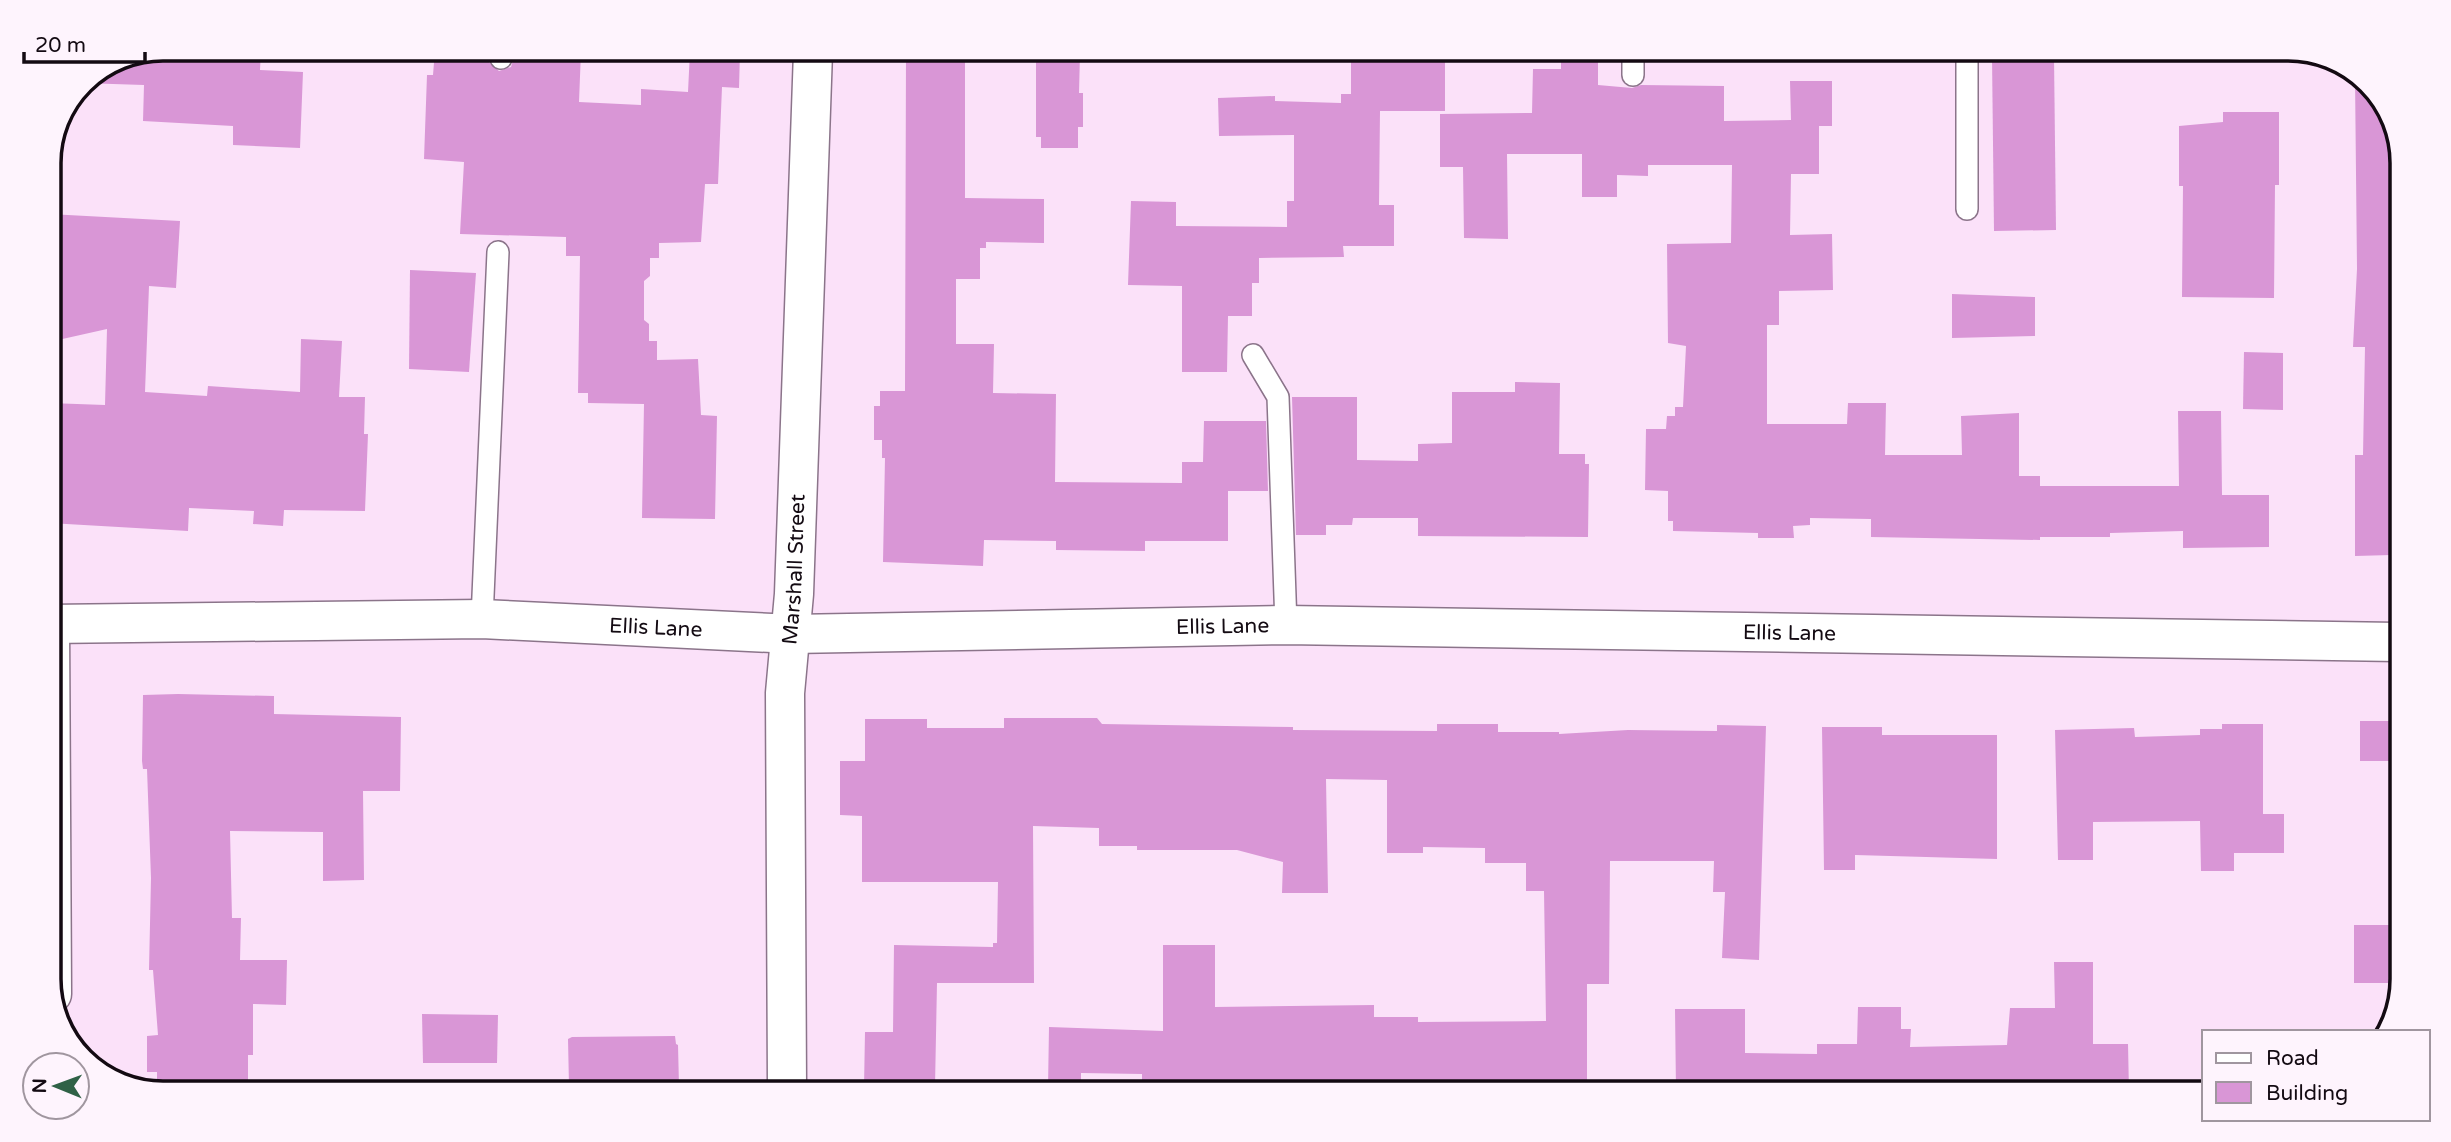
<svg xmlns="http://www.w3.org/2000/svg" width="2451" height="1142" viewBox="0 0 2451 1142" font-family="'Varela Round',sans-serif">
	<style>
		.building { fill: #d996d6 }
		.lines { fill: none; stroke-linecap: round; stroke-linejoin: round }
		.lane-casing { stroke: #8b748a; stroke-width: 24 }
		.street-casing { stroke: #8b748a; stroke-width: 41 }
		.lane { stroke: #fff; stroke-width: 21 }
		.street { stroke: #fff; stroke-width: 38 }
		.labels { text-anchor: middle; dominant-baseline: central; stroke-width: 5; stroke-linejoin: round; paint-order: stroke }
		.street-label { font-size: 21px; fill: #130a12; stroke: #fef4fd }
		.rim { fill: none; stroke: #130a12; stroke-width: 3.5 }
	</style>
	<rect width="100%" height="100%" fill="#fbe1f9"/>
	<g class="building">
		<path d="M163,49H261L260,70L303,72L300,148L233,145V126L143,121L144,85L82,83Z"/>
		<path d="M435,50H489V62L499,71L511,67L516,50L581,51L579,102L641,105V89L688,92L690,51H740L739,88L722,87L718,184H705L701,242L659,243V258H650V276L644,281V320L649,324V341H657V360L698,359L701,415L717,416L715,519L642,518L644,404L588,403V393H578L580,256H566V237L460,234L464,162L424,159L427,75H433Z"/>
		<path d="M906,52H965V198L1044,199V243L986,242V248H980V279H956V344H994L993,393L1056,394L1055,482L1182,483V462H1203L1204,421H1266L1268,491H1228V541H1145V551L1056,550V541L984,540L983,566L883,562L885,458H882V440H874V406H880V391H905Z"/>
		<path d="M1036,53H1080L1079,93H1083V127H1078V148H1041V137H1036Z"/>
		<path d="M1351,54H1445V111H1380L1379,205H1394V246H1343L1344,257L1259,258V283H1252V316H1228L1227,372H1182V286L1128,285L1131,201L1176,202V226L1287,227V201H1294V135L1219,136L1218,98L1275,96V101L1341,103V94H1351Z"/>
		<path d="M1992,56L2054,57L2056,230L1994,231Z"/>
		<path d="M1561,60H1598V85L1632,88L1641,85L1724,86V121L1791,120L1790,81H1832V126H1819V174H1791L1790,235L1832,234L1833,290L1779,291V325H1767V424H1847L1848,403H1886L1885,455H1962L1961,416L2019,413V476H2040V486H2179L2178,411H2221L2222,495H2269V547L2183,548V531L2110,533V537H2040V540L1871,537V519L1810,518V525L1793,526L1794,538H1758V533L1673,531V521H1668V491L1645,490L1646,429H1666L1667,416H1675V407H1683L1686,346L1668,343L1667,244L1731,243L1732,165H1648V176L1617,175V197H1582V154H1507L1508,239L1464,238L1463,167H1440V114L1532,113L1533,69H1561Z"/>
		<path d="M2355,77L2383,99L2402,156L2399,398H2394V499L2398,500V550H2391V555L2355,556V455H2363L2365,347H2353L2357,269Z"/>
		<path d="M2223,112H2279V185H2275L2274,298L2182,297L2183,186H2179V126L2223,122Z"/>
		<path d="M49,214L180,221L176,288L149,286L145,392L207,396L208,386L300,392L301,339L342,341L339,397H365L364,434H368L365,511L284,510L283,526L253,524L254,511L189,508L188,531L49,523V403L105,405L107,329L49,342Z"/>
		<path d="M410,270L476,273L469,372L409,369Z"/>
		<path d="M1952,294L2035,297V336L1952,338Z"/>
		<path d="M2244,352L2283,353V410L2243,409Z"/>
		<path d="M1515,382L1560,383L1559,454H1585V464H1589L1588,537L1418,536V518H1353L1352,525H1326V535H1296L1292,397H1357V460L1418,461V444L1452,443V392H1515Z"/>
		<path d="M178,694L274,696V714L401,717L400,791H363L364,880L323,881V832L230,831L232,918H241L240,960H287L286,1005L253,1004V1055H248V1085L157,1084V1072H147V1036L158,1035L153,970H149L151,878L147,769H143L142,761L143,695Z"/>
		<path d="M1004,718H1097L1102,724L1293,727V730L1437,731V724H1498V732H1559V734L1628,730L1717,731V725L1766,726L1759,960L1722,958L1725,892H1713L1714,861H1610L1609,984H1587V1090L1142,1088V1074L1081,1073V1088H1048L1049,1027L1163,1031V945H1215V1007L1374,1005V1017H1418V1022L1546,1021L1544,891H1526V863H1485V848L1423,847V853H1387V780L1326,779L1328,893H1282L1283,862L1237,850H1137V846H1099V828L1033,826L1034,983H937L935,1087H864L865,1032H893L894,945L993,947V943H997L998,882H862V816L840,815V761H865V719H927V728H1004Z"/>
		<rect x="2360" y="721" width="36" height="40"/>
		<path d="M2222,724H2263V814H2284V853H2234V871H2201L2200,821L2093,822V860H2058L2055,730L2134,728L2135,737L2200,735V729H2222Z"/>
		<path d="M1822,727H1882V735H1997V859L1855,855V870H1824Z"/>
		<path d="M2354,925H2392L2393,983H2354Z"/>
		<path d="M2054,962H2093V1044H2128L2129,1092L1676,1090L1675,1009H1745V1053L1817,1054V1044H1857L1858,1007H1901V1029H1911L1910,1047L2007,1045L2010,1008H2055Z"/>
		<path d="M422,1014L498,1015L497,1063H423Z"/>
		<path d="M675,1036L676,1044L678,1045L679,1086H569L568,1039L572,1037Z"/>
	</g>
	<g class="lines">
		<g class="lane-casing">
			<g id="lane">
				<path d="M1633,55V75"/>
				<path d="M501,58L503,50"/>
				<path d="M1967,209V56"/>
				<path d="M1253,355L1278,397L1286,625"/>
				<path d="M482,619L498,252"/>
			</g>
		</g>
		<g class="street-casing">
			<g id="street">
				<path id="s1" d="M49,624L482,619L792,634L1286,625L2397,642"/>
				<path d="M50,624L52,994"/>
				<path id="s2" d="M787,1087L785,693L794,594L813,52"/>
			</g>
		</g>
		<use href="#lane" class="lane"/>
		<use href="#street" class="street"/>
	</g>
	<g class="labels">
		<g class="street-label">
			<text stroke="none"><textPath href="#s2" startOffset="518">Marshall Street</textPath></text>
			<text stroke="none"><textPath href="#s1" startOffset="1174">Ellis Lane</textPath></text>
			<text stroke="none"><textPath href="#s1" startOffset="607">Ellis Lane</textPath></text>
			<text stroke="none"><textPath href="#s1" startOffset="1741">Ellis Lane</textPath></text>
		</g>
	</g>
	<path d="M0 0H2451V1142H0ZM163 61H2288A102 102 0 0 1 2390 163V979A102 102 0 0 1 2288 1081H163A102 102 0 0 1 61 979V163A102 102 0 0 1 163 61Z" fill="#fef4fd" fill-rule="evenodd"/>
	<path class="rim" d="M163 61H2288A102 102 0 0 1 2390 163V979A102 102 0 0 1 2288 1081H163A102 102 0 0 1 61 979V163A102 102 0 0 1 163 61Z"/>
	<rect x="2202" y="1030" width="228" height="91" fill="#fef4fd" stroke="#a0969f" stroke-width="2"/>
	<rect x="2216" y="1053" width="35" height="10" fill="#ffffff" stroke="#a0969f" stroke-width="2"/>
	<text x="2266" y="1065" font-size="21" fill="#130a12">Road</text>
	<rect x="2216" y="1082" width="35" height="21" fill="#d996d6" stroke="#a0969f" stroke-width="2"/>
	<text x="2266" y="1100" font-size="21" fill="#130a12">Building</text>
	<g transform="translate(56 1086) rotate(271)"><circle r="33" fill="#fef4fd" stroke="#a0969f" stroke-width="2"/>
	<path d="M0-5L12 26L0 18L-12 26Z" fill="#2f6146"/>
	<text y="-10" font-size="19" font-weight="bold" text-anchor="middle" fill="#130a12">N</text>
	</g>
	<path d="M24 52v10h121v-10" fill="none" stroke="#130a12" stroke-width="3.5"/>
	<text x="35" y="52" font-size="21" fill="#130a12" stroke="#fef4fd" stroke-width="5" paint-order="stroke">20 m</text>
</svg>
